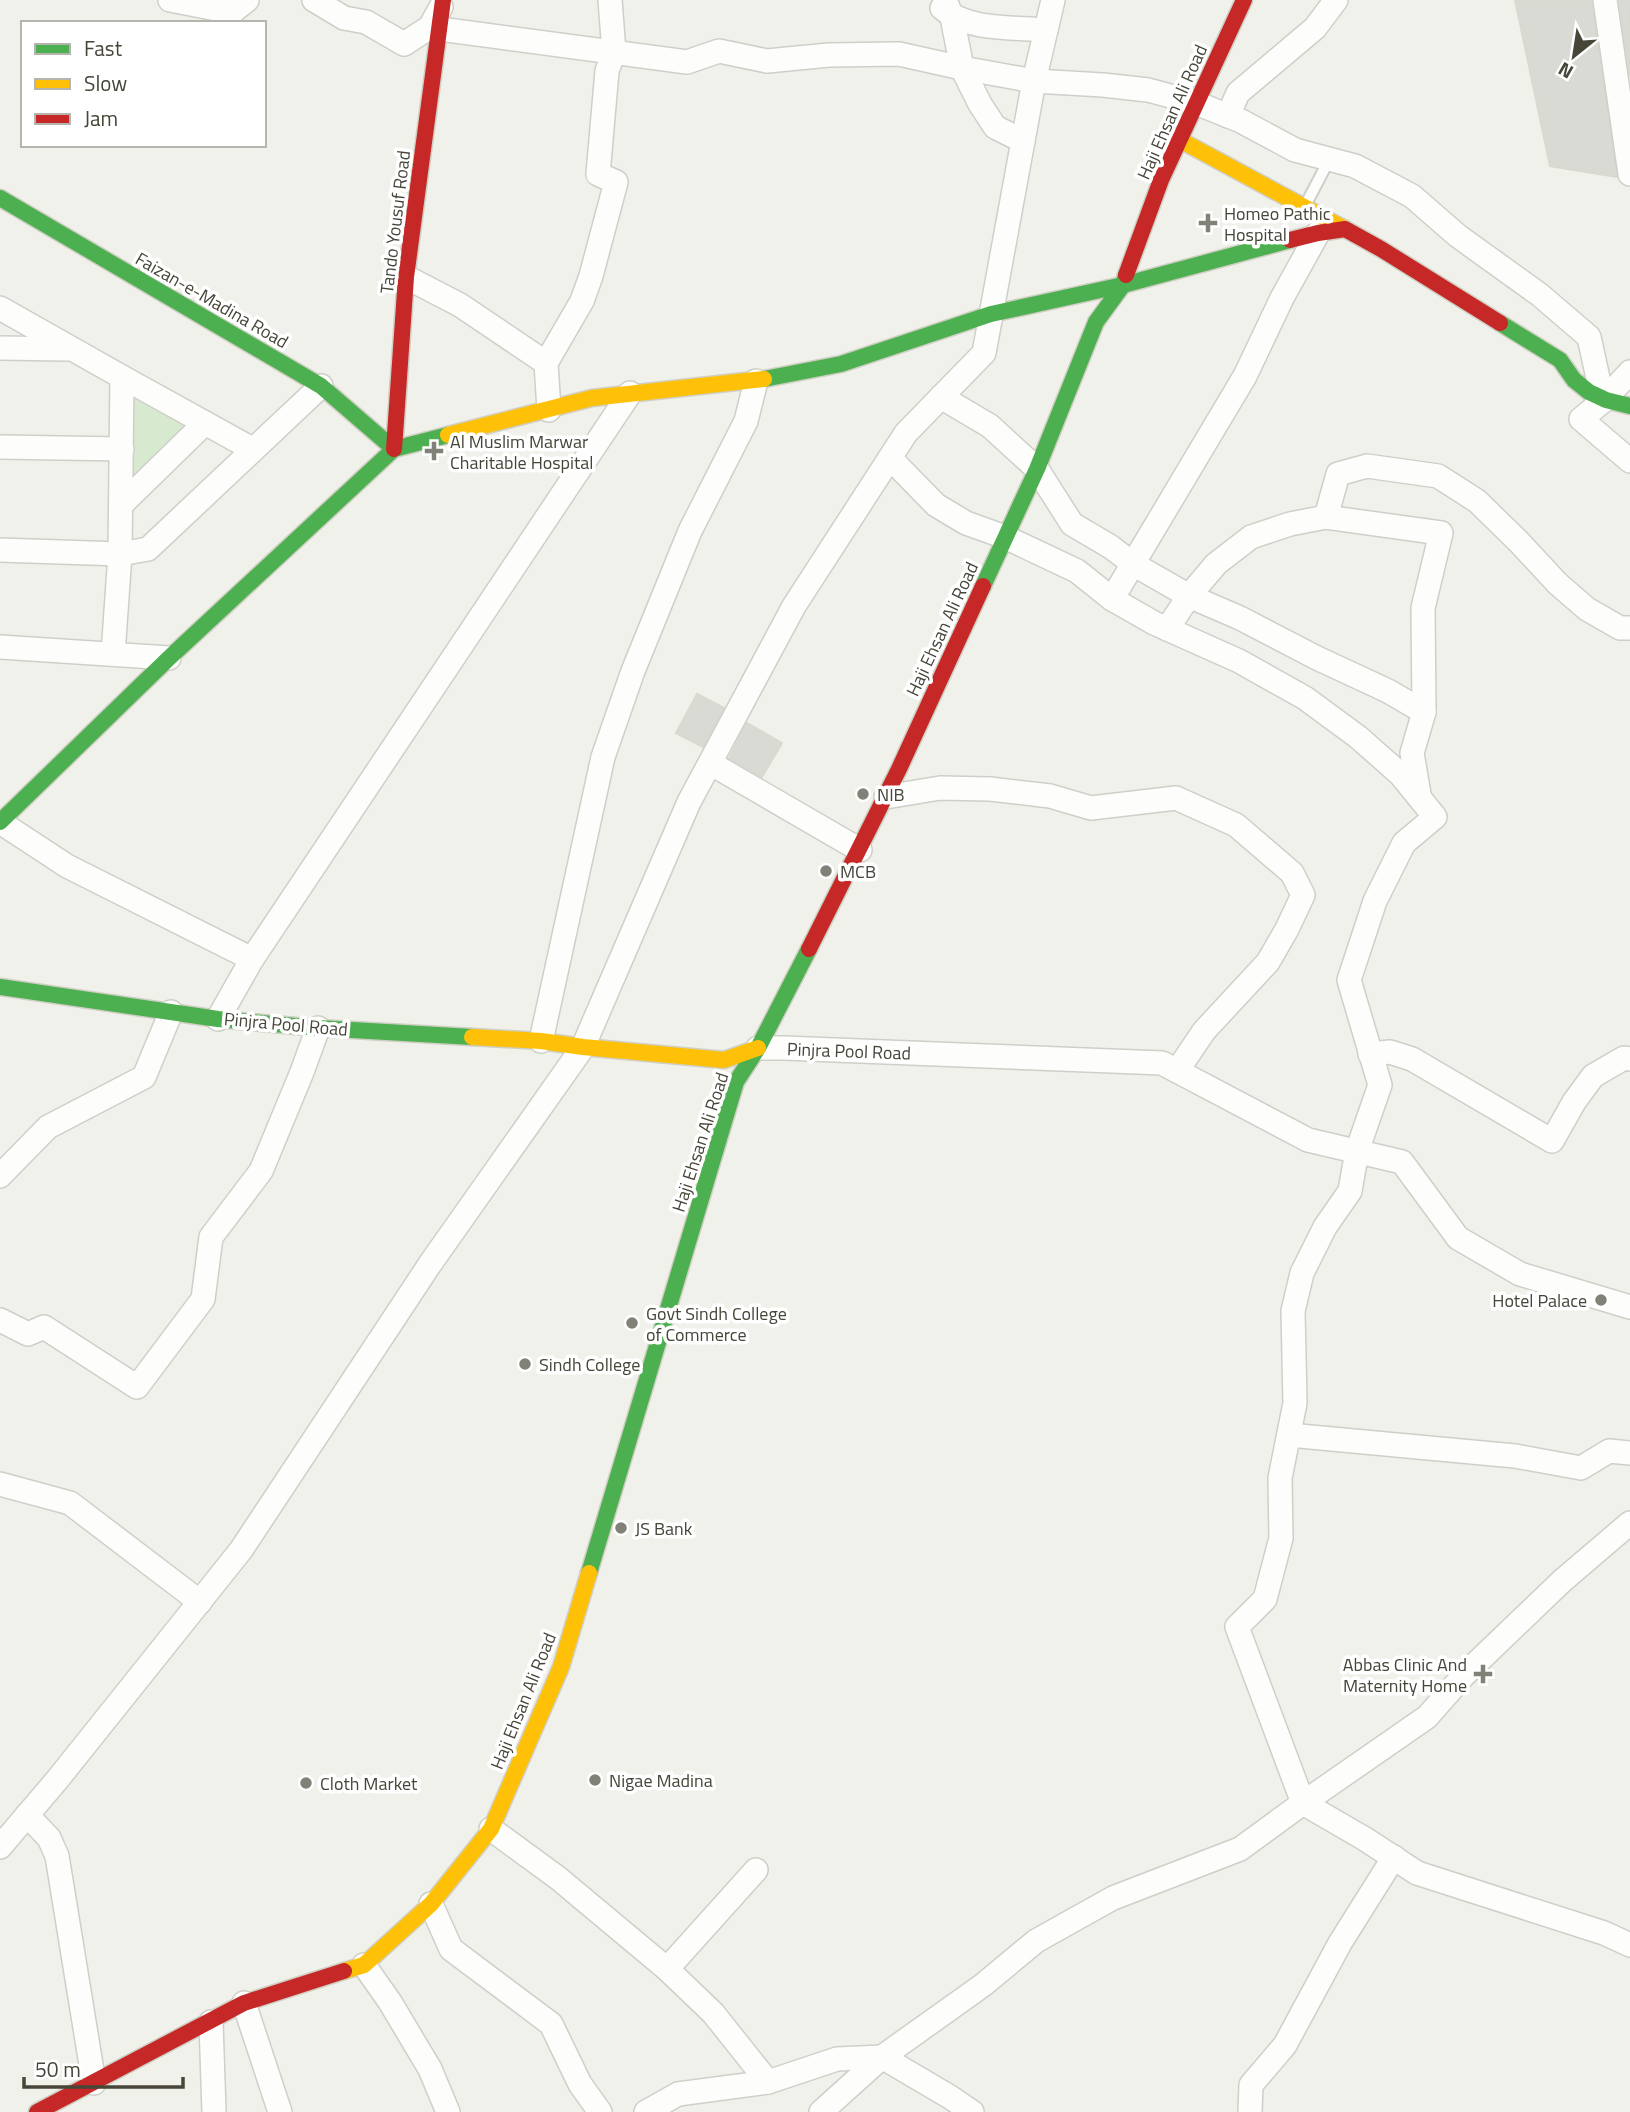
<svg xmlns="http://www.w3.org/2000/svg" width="1630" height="2112" viewBox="0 0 1630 2112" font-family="'Titillium Web',sans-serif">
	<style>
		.green { fill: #d7e9ce }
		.building { fill: #dadad4; stroke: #d9d9d1; stroke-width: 2 }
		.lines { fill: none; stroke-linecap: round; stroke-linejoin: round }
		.lane-casing { stroke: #cfcfc9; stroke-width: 14 }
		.street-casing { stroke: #cfcfc9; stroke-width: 26 }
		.fast-casing { stroke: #cfcfc3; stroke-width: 19 }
		.slow-casing { stroke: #cfcfc3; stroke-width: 19 }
		.jam-casing { stroke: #cfcfc3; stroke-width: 19 }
		.lane { stroke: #fdfdfc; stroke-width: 10 }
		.street { stroke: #fdfdfc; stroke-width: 23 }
		.fast { stroke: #4caf50; stroke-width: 16 }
		.slow { stroke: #ffc107; stroke-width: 16 }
		.jam { stroke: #c62828; stroke-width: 16 }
		.poi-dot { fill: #828177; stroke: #fff; stroke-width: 2.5 }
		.labels { text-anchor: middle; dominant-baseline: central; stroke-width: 7; stroke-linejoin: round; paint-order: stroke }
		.street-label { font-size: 18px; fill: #464538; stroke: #fff }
		.poi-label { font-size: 18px; fill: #464538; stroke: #fff; text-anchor: start }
	</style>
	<rect width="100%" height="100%" fill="#f1f1eb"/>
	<path class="green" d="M122,377L205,423L121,505Z"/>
	<g class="building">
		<path d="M1515,0H1591L1617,177L1550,166Z"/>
		<path d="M1619,0H1630V76Z"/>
		<path d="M697,694L724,708L703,747L676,733Z"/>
		<path d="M747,723L782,743L762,777L729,758Z"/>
	</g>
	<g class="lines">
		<g class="lane-casing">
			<path id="lane" d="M1306,204L1329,160"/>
		</g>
		<g class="street-casing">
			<g id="street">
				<path d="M170,0L232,12L247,0"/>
				<path d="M314,0L344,18L366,22L404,44L430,27L441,7"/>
				<path d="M945,0L952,17L962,68L980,104L995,127L1023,141"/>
				<path d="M1605,0L1630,174"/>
				<path d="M942,8C968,31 1013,27 1046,30"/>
				<path d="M440,29L687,62L719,51L767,61L829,55L899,54L962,68L1034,81L1103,85L1148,90L1196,103L1241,121L1295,150L1355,166L1412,196L1458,236L1540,295L1589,337L1603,401"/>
				<path d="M1228,116L1238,93L1315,28L1336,0"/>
				<path d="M406,277L460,305L546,363"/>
				<path d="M0,308L122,377L120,554L113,654"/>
				<path d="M0,348L67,349"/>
				<path d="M1630,372L1603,401L1581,419L1630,461"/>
				<path d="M122,377L252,449"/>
				<path d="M941,397L990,426L1037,469L1072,524L1111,547L1133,564L1189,596L1240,618L1317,658L1388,691L1424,712"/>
				<path d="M549,410L546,363L582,301L591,276L616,182L598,174L607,71L614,52L610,0"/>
				<path d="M0,447L122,449"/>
				<path d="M890,458L936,505L966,523L1005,537L1077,571L1112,599L1245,376L1282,298L1318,233"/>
				<path d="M121,505L205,423"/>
				<path d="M1326,517L1338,474L1367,466L1438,476L1477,501L1519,542L1558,584L1587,609L1620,628H1630"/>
				<path d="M0,550L120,554L148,549L321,386"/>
				<path d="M1112,599L1154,623L1239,661L1305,698L1358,737L1400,774L1435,817L1404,843L1375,901L1349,980L1380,1085L1357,1151L1350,1191L1325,1227L1302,1273L1293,1311L1295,1403L1280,1478L1281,1538L1265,1599L1237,1627L1303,1803L1365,1839L1417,1873L1604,1933L1630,1945"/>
				<path d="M1167,629L1189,596L1216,564L1251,537L1290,524L1326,517L1441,533L1423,608L1424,712L1412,753L1419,794"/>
				<path d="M0,647L169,658"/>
				<path d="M710,763L860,850"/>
				<path d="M886,797L940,788L990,789L1050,796L1091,808L1176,798L1236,825L1292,873L1303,895L1287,929L1268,962L1204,1031L1177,1071"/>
				<path d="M0,822L67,866L252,959"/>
				<path d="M218,1019L252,959L630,393"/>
				<path d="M541,1041L603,757L633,671L690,531L746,421L756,381"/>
				<path d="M758,1048H784L1162,1063L1308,1140L1402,1162L1458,1238L1520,1274L1630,1307"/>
				<path d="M1370,1054L1390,1052L1412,1059L1552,1141L1574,1102L1593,1076L1624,1058L1630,1059"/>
				<path d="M0,1176L48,1127L144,1077L171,1012"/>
				<path d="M0,1320L28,1334L44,1327L137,1387L203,1299L211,1237L261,1171L302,1072L318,1028"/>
				<path d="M1289,1435L1515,1456L1581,1468L1609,1451L1630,1453"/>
				<path d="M0,1484L70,1503L200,1602"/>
				<path d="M27,1815L49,1838L57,1856L94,2083"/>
				<path d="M491,1829L558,1878L667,1969L713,2013L768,2082"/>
				<path d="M0,1847L57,1780L241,1550L430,1264L583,1047L689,802L794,606L906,433L984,353L1034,81L1053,0"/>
				<path d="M431,1904L451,1949L551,2024L580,2084L600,2112"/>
				<path d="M364,1965L390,2002L430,2069L448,2112"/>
				<path d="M667,1969L756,1870"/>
				<path d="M244,2003L280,2112"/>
				<path d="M211,2022L214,2112"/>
				<path d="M646,2112L678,2094L768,2082L837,2059L882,2057L950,2097L972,2112"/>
				<path d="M821,2112L882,2057L983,1985L1036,1941L1113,1898L1240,1849L1303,1803L1427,1717L1464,1675L1562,1581L1630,1523"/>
				<path d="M1250,2112L1251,2085L1285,2045L1340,1943L1394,1857"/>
			</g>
		</g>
		<g class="fast-casing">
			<g id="fast">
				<path d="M0,198L321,386L394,449"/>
				<path d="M1500,323L1560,360L1574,380L1589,392L1606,400L1630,406"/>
				<path d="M764,379L841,364L991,314L1123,285L1290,240"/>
				<path d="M983,586L1037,469L1096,322L1123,285L1126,275"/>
				<path d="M0,822L169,658L394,449L448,435"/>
				<path d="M0,987L218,1019L318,1028L472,1037"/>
				<path d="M589,1573L736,1082L758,1048L809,949"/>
			</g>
		</g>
		<g class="slow-casing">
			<g id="slow">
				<path d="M1180,140L1345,229"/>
				<path d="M448,435L592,398L764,379"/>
				<path d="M472,1037L541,1041L583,1047L724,1060L758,1048"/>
				<path d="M344,1971L364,1965L431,1904L491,1829L561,1667L589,1573"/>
			</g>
		</g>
		<g class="jam-casing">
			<g id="jam">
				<path d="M1290,240L1318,233L1345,229L1381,249L1500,323"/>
				<path d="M1126,275L1161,180L1244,0"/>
				<path d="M394,449L406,277L443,0"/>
				<path d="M809,949L899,769L983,586"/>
				<path d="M37,2112L244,2003L344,1971"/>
			</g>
		</g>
		<use href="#lane" class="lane"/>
		<use href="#street" class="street"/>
		<use href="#fast" class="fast"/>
		<use href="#slow" class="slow"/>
		<use href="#jam" class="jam"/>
	</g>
	<g class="poi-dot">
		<path d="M1204.5 212.5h7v7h7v7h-7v7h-7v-7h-7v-7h7z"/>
		<path d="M430.5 440.5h7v7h7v7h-7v7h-7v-7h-7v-7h7z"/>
		<circle cx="863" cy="794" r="7"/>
		<circle cx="826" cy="871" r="7"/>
		<circle cx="1601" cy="1300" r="7"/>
		<circle cx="632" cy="1323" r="7"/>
		<circle cx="525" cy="1364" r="7"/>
		<circle cx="621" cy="1528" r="7"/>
		<path d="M1479.5 1663.5h7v7h7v7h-7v7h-7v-7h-7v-7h7z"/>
		<circle cx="595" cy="1780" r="7"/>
		<circle cx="306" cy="1783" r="7"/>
	</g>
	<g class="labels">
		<g class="street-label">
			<text transform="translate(1172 112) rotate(-66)">Haji Ehsan Ali Road</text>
			<text transform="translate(395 222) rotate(-83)">Tando Yousuf Road</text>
			<text transform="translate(212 300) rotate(30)">Faizan-e-Madina Road</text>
			<text transform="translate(942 629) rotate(-65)">Haji Ehsan Ali Road</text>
			<text transform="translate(286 1024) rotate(5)">Pinjra Pool Road</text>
			<text transform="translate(849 1051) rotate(2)">Pinjra Pool Road</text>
			<text transform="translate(700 1142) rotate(-72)">Haji Ehsan Ali Road</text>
			<text transform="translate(523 1701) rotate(-68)">Haji Ehsan Ali Road</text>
		</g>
		<g class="poi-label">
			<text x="1224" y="213">Homeo Pathic<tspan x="1224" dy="21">Hospital</tspan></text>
			<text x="450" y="441">Al Muslim Marwar<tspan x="450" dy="21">Charitable Hospital</tspan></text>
			<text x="877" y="794">NIB</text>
			<text x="840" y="871">MCB</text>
			<text x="1587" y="1300" text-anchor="end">Hotel Palace</text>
			<text x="646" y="1313">Govt Sindh College<tspan x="646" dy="21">of Commerce</tspan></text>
			<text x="539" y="1364">Sindh College</text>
			<text x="635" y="1528">JS Bank</text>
			<text x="1467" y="1664" text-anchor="end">Abbas Clinic And<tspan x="1467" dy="21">Maternity Home</tspan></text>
			<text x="609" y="1780">Nigae Madina</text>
			<text x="320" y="1783">Cloth Market</text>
		</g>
	</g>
	<rect x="21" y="21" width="245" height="126" fill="#ffffff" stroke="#b5b5af" stroke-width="2"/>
	<rect x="35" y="44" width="35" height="10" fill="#4caf50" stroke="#b5b5af" stroke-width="2"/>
	<text x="84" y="56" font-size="21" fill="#464538">Fast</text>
	<rect x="35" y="79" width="35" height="10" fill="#ffc107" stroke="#b5b5af" stroke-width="2"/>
	<text x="84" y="91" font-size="21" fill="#464538">Slow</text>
	<rect x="35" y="114" width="35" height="10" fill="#c62828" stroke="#b5b5af" stroke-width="2"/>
	<text x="84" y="126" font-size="21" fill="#464538">Jam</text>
	<g transform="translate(1574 56) rotate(210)" stroke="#ffffff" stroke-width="5" paint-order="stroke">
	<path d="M0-5L12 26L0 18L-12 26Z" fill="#464538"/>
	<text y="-10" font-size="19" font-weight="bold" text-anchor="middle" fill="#464538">N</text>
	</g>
	<path d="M24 2077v10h159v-10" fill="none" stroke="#464538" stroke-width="3.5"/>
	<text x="35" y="2077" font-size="21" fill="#464538" stroke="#ffffff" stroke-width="5" paint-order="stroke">50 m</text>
</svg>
